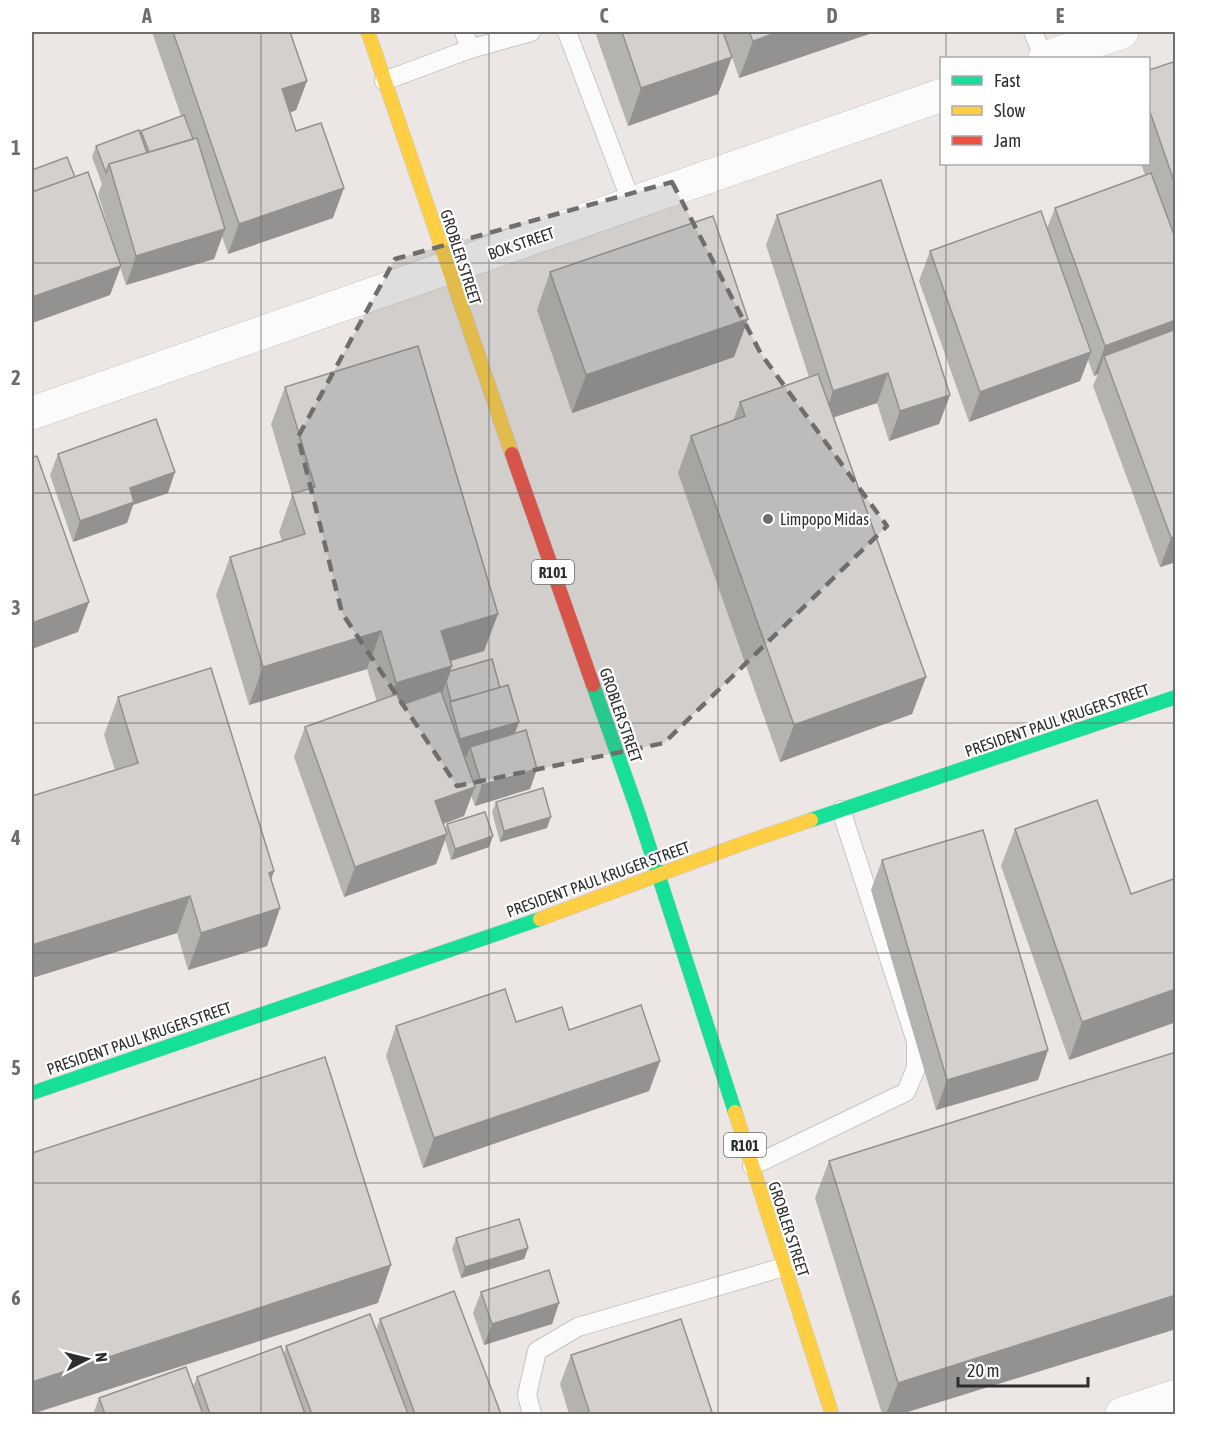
<svg xmlns="http://www.w3.org/2000/svg" width="1207" height="1446" viewBox="0 0 1207 1446" font-family="'Asap Condensed',sans-serif">
	<style>
		.lines { fill: none; stroke-linecap: round; stroke-linejoin: round }
		.lane-casing { stroke: #c5c4c4; stroke-width: 20 }
		.street-casing { stroke: #c5c4c4; stroke-width: 34 }
		.fast-casing { stroke: #c5c4c4; stroke-width: 15 }
		.slow-casing { stroke: #c5c4c4; stroke-width: 15 }
		.jam-casing { stroke: #c5c4c4; stroke-width: 15 }
		.lane { stroke: #fcfbfb; stroke-width: 18 }
		.street { stroke: #fcfbfb; stroke-width: 33 }
		.fast { stroke: #16e098; stroke-width: 14 }
		.slow { stroke: #ffcf43; stroke-width: 14 }
		.jam { stroke: #f24e42; stroke-width: 14 }
		.wall { fill: #b5b3b0 }
		.shaded-wall { fill: #949290 }
		.building { fill: #d3d0cd; stroke: #949290; stroke-width: 1.5 }
		.marked { fill: #706e6d; fill-opacity: 0.2; stroke: #706e6d; stroke-width: 4.5; stroke-dasharray: 12 8; stroke-linejoin: round }
		.grid { fill: none; stroke: #706e6d; stroke-width: 1.5; stroke-opacity: 0.55 }
		.poi-dot { fill: #706e6d; stroke: #fff; stroke-width: 2 }
		.labels { text-anchor: middle; dominant-baseline: central; stroke-width: 4.5; stroke-linejoin: round; paint-order: stroke }
		.shield { fill: #fff; stroke: #6c6c6c; stroke-width: 1.5 }
		.shield-label { font-size: 15px; font-weight: bold; fill: #2d2d2d }
		.street-label { font-size: 16px; fill: #2d2d2d; stroke: #fff }
		.poi-label { font-size: 16px; fill: #2d2d2d; stroke: #fff; text-anchor: start }
		.neatline { fill: none; stroke: #706e6d; stroke-width: 2 }
		.grid-label { font-size: 20px; text-anchor: middle; font-weight: bold; fill: #706e6d }
	</style>
	<rect width="100%" height="100%" fill="#ece7e4"/>
	<g class="lines">
		<g class="lane-casing">
			<g id="lane">
				<path d="M464,32L470,49"/>
				<path d="M567,32L632,204"/>
				<path d="M1033,32L1044,58"/>
				<path d="M384,81L470,49L531,32"/>
				<path d="M752,1166L906,1092L916,1068V1041L841,810"/>
				<path d="M532,1414L527,1395L537,1351L578,1327L784,1267"/>
			</g>
		</g>
		<g class="street-casing">
			<g id="street">
				<path d="M1045,58L1122,32"/>
				<path d="M32,413L942,95"/>
				<path d="M1122,1414L1176,1396"/>
			</g>
		</g>
		<g class="fast-casing">
			<g id="fast">
				<path d="M593,685L638,812L735,1112"/>
				<path d="M811,820L1176,697"/>
				<path d="M32,1093L540,919"/>
			</g>
		</g>
		<g class="slow-casing">
			<g id="slow">
				<path d="M368,32L512,454"/>
				<path d="M540,919L744,843L811,820"/>
				<path d="M735,1112L832,1414"/>
			</g>
		</g>
		<g class="jam-casing">
			<path id="jam" d="M512,454L593,685"/>
		</g>
		<use href="#lane" class="lane"/>
		<use href="#street" class="street"/>
		<use href="#fast" class="fast"/>
		<use href="#slow" class="slow"/>
		<use href="#jam" class="jam"/>
	</g>
	<g class="wall">
		<path d="M152,32H290L307,81L296,110L290,113L296,131L333,218L228,254L222,236L214,259L126,285L120,267L110,295L32,323V170L75,177L113,242L98,194L102,184L92,157L96,146L140,134L141,131L181,116Z"/>
		<path d="M595,32H875L739,78L732,57L718,94L628,126Z"/>
		<path d="M1176,61V562L1160,567L1093,386L1098,374L1094,376L1088,360L1080,381L969,422L919,281L930,251L1047,228L1055,208L1145,175L1141,164H1149V70Z"/>
		<path d="M777,215L950,395L939,424L889,441L877,403L833,417L926,677L912,714L780,762L678,473L691,436L733,421L740,402L809,377L766,245Z"/>
		<path d="M550,272L748,319L734,357L572,413L537,310Z"/>
		<path d="M285,387L484,651L450,661V671L500,688L519,722L515,733L537,769L530,789L475,806L471,795L464,816L443,824L445,829L447,824L493,836L489,847L451,860L445,840L436,864L344,897L294,757L305,727L377,702L367,669L249,705L216,595L230,557L282,541L279,532L292,495L271,424Z"/>
		<path d="M58,454L168,493L133,505L127,523L73,542L50,475Z"/>
		<path d="M118,697L274,871L271,879L280,908L267,946L188,970L177,933L32,978V796L115,770L104,735Z"/>
		<path d="M496,802L547,828L500,842L492,812Z"/>
		<path d="M1015,829L1131,894L1176,878V1022L1069,1060L1001,866Z"/>
		<path d="M882,860L1048,1050L1038,1080L936,1110L871,890Z"/>
		<path d="M516,1022L569,1030L660,1061L649,1091L423,1168L386,1056L396,1026Z"/>
		<path d="M829,1161L1176,1329L901,1414H882L815,1198Z"/>
		<path d="M456,1238L528,1248L524,1259L461,1278L452,1249Z"/>
		<path d="M481,1292L559,1303L552,1324L484,1345L473,1313Z"/>
		<path d="M380,1319L501,1414H93L99,1398L193,1387L197,1377L284,1355L286,1346L376,1330Z"/>
		<path d="M571,1355L711,1414H569L560,1384Z"/>
	</g>
	<g class="shaded-wall">
		<path d="M779,32H875L739,78L753,41Z"/>
		<path d="M732,57L718,94L628,126L641,88Z"/>
		<path d="M307,81L296,110L271,119L282,89Z"/>
		<path d="M344,188L333,218L228,254L239,224Z"/>
		<path d="M225,229L214,259L126,285L136,256Z"/>
		<path d="M121,266L110,295L32,323V297Z"/>
		<path d="M748,319L734,357L572,413L586,375Z"/>
		<path d="M1176,320V346L1104,356L1098,374L1094,376L1105,346Z"/>
		<path d="M1091,352L1080,381L969,422L980,392Z"/>
		<path d="M888,373L877,403L823,421L833,391Z"/>
		<path d="M950,395L939,424L889,441L900,411Z"/>
		<path d="M175,472L168,493L133,505L127,523L73,542L80,521L130,488Z"/>
		<path d="M1176,536V562L1160,567L1171,538Z"/>
		<path d="M89,602L78,632L32,649V623Z"/>
		<path d="M498,614L484,651L427,668L441,631Z"/>
		<path d="M381,631L367,669L249,705L263,667Z"/>
		<path d="M452,666L438,704L382,721L396,683Z"/>
		<path d="M926,677L912,714L780,762L794,725Z"/>
		<path d="M519,722L511,743L470,747L467,756L452,760L460,739Z"/>
		<path d="M537,769L530,789L475,806L482,785Z"/>
		<path d="M475,787L464,816L424,831L435,801Z"/>
		<path d="M551,817L547,828L500,842L504,831Z"/>
		<path d="M447,834L436,864L344,897L355,867Z"/>
		<path d="M493,836L489,847L451,860L455,849Z"/>
		<path d="M274,871L261,909L269,873Z"/>
		<path d="M190,896L177,933L32,978V945Z"/>
		<path d="M280,908L267,946L188,970L201,933Z"/>
		<path d="M1176,989V1022L1069,1060L1082,1022Z"/>
		<path d="M1048,1050L1038,1080L936,1110L947,1080Z"/>
		<path d="M660,1061L649,1091L423,1168L434,1138Z"/>
		<path d="M528,1248L524,1259L461,1278L465,1267Z"/>
		<path d="M391,1265L378,1303L32,1414V1382Z"/>
		<path d="M1176,1295V1329L901,1414H886L898,1383Z"/>
		<path d="M559,1303L552,1324L484,1345L492,1324Z"/>
	</g>
	<g class="building">
		<path d="M173,32H290L307,81L282,89L296,131L321,123L344,188L239,224Z"/>
		<path d="M622,32H723L732,57L641,88Z"/>
		<path d="M749,32H779L753,41Z"/>
		<path d="M1176,61V187L1149,109V70Z"/>
		<path d="M184,115L193,139L149,152L141,131Z"/>
		<path d="M139,130L147,153L109,164L106,173L96,146Z"/>
		<path d="M197,138L225,229L136,256L109,164Z"/>
		<path d="M67,157L75,177L32,192V170Z"/>
		<path d="M88,172L121,266L32,297V192Z"/>
		<path d="M1151,173L1176,240V320L1105,346L1055,208Z"/>
		<path d="M881,180L950,395L900,411L888,373L833,391L777,215Z"/>
		<path d="M1041,211L1091,352L980,392L930,251Z"/>
		<path d="M713,216L748,319L586,375L550,272Z"/>
		<path d="M1176,329V536L1171,538L1104,356Z"/>
		<path d="M418,346L498,614L441,631L452,666L396,683L381,631L263,667L230,557L305,534L292,494L315,487L285,387Z"/>
		<path d="M818,374L926,677L794,725L691,436L745,416L740,402Z"/>
		<path d="M156,419L175,472L130,488L134,502L80,521L58,454Z"/>
		<path d="M37,456L89,602L32,623V457Z"/>
		<path d="M492,659L500,688L451,701L446,682L450,671Z"/>
		<path d="M211,668L274,871L269,873L280,908L201,933L190,896L32,945V796L138,763L118,697Z"/>
		<path d="M508,685L519,722L460,739L450,702Z"/>
		<path d="M441,691L475,787L435,801L447,834L355,867L305,727L397,694L401,705Z"/>
		<path d="M526,730L537,769L482,785L470,747Z"/>
		<path d="M543,788L551,817L504,831L496,802Z"/>
		<path d="M1097,800L1131,894L1176,878V989L1082,1022L1015,829Z"/>
		<path d="M485,812L493,836L455,849L447,824Z"/>
		<path d="M983,830L1048,1050L947,1080L882,860Z"/>
		<path d="M505,989L516,1022L562,1007L569,1030L641,1005L660,1061L434,1138L396,1026Z"/>
		<path d="M1176,1052V1295L898,1383L829,1161Z"/>
		<path d="M325,1057L391,1265L32,1382V1153Z"/>
		<path d="M519,1219L528,1248L465,1267L456,1238Z"/>
		<path d="M549,1270L559,1303L492,1324L481,1292Z"/>
		<path d="M454,1291L501,1414H415L380,1319Z"/>
		<path d="M370,1314L408,1414H312L286,1346Z"/>
		<path d="M681,1319L712,1412L704,1414H590L571,1355Z"/>
		<path d="M281,1346L305,1414H210L197,1377Z"/>
		<path d="M186,1367L203,1414H105L99,1398Z"/>
	</g>
	<path class="marked" d="M672,182L761,354L887,526L664,743L457,786L342,613L298,437L395,259Z"/>
	<path class="grid" d="M261,32V1414M489,32V1414M718,32V1414M946,32V58M946,164V1414M32,263H1176M32,493H1176M32,723H1176M32,953H1176M32,1183H1176"/>
	<circle class="poi-dot" cx="768" cy="519" r="6"/>
	<g class="labels">
		<g class="shield">
			<rect x="532" y="560" width="42" height="24" rx="4.5"/>
			<rect x="724" y="1133" width="42" height="24" rx="4.5"/>
		</g>
		<g class="shield-label">
			<text x="553" y="572">R101</text>
			<text x="745" y="1145">R101</text>
		</g>
		<g class="street-label">
			<text transform="translate(521 243) rotate(-19)">BOK STREET</text>
			<text transform="translate(461 257) rotate(72)">GROBLER STREET</text>
			<text transform="translate(621 715) rotate(71)">GROBLER STREET</text>
			<text transform="translate(1057 720) rotate(-19)">PRESIDENT PAUL KRUGER STREET</text>
			<text transform="translate(598 879) rotate(-20)">PRESIDENT PAUL KRUGER STREET</text>
			<text transform="translate(139 1038) rotate(-19)">PRESIDENT PAUL KRUGER STREET</text>
			<text transform="translate(789 1229) rotate(72)">GROBLER STREET</text>
		</g>
		<g class="poi-label">
			<text x="780" y="519">Limpopo Midas</text>
		</g>
	</g>
	<rect width="1207" height="1446" fill="none" stroke="#ffffff" stroke-width="66"/>
	<rect x="940" y="57" width="210" height="108" fill="#ffffff" stroke="#ababab" stroke-width="1.5"/>
	<rect x="952" y="76" width="30" height="9" fill="#16e098" stroke="#ababab" stroke-width="1.5"/>
	<text x="994" y="87" font-size="18" fill="#2d2d2d">Fast</text>
	<rect x="952" y="106" width="30" height="9" fill="#ffcf43" stroke="#ababab" stroke-width="1.5"/>
	<text x="994" y="117" font-size="18" fill="#2d2d2d">Slow</text>
	<rect x="952" y="136" width="30" height="9" fill="#f24e42" stroke="#ababab" stroke-width="1.5"/>
	<text x="994" y="147" font-size="18" fill="#2d2d2d">Jam</text>
	<g transform="translate(87 1359) rotate(83)" stroke="#ffffff" stroke-width="4.5" paint-order="stroke">
	<path d="M0-4.5L10 22L0 15L-10 22Z" fill="#2d2d2d"/>
	<text y="-9" font-size="16" font-weight="bold" text-anchor="middle" fill="#2d2d2d">N</text>
	</g>
	<path d="M958 1377v9h130v-9" fill="none" stroke="#2d2d2d" stroke-width="3"/>
	<text x="967" y="1377" font-size="18" fill="#2d2d2d" stroke="#ffffff" stroke-width="4.5" paint-order="stroke">20 m</text>
	<rect x="33" y="33" width="1141" height="1380" class="neatline"/>
	<g class="grid-label">
		<text x="147" y="23">A</text>
		<text x="375" y="23">B</text>
		<text x="604" y="23">C</text>
		<text x="832" y="23">D</text>
		<text x="1060" y="23">E</text>
		<text x="16" y="155">1</text>
		<text x="16" y="385">2</text>
		<text x="16" y="615">3</text>
		<text x="16" y="845">4</text>
		<text x="16" y="1075">5</text>
		<text x="16" y="1305">6</text>
	</g>
</svg>
